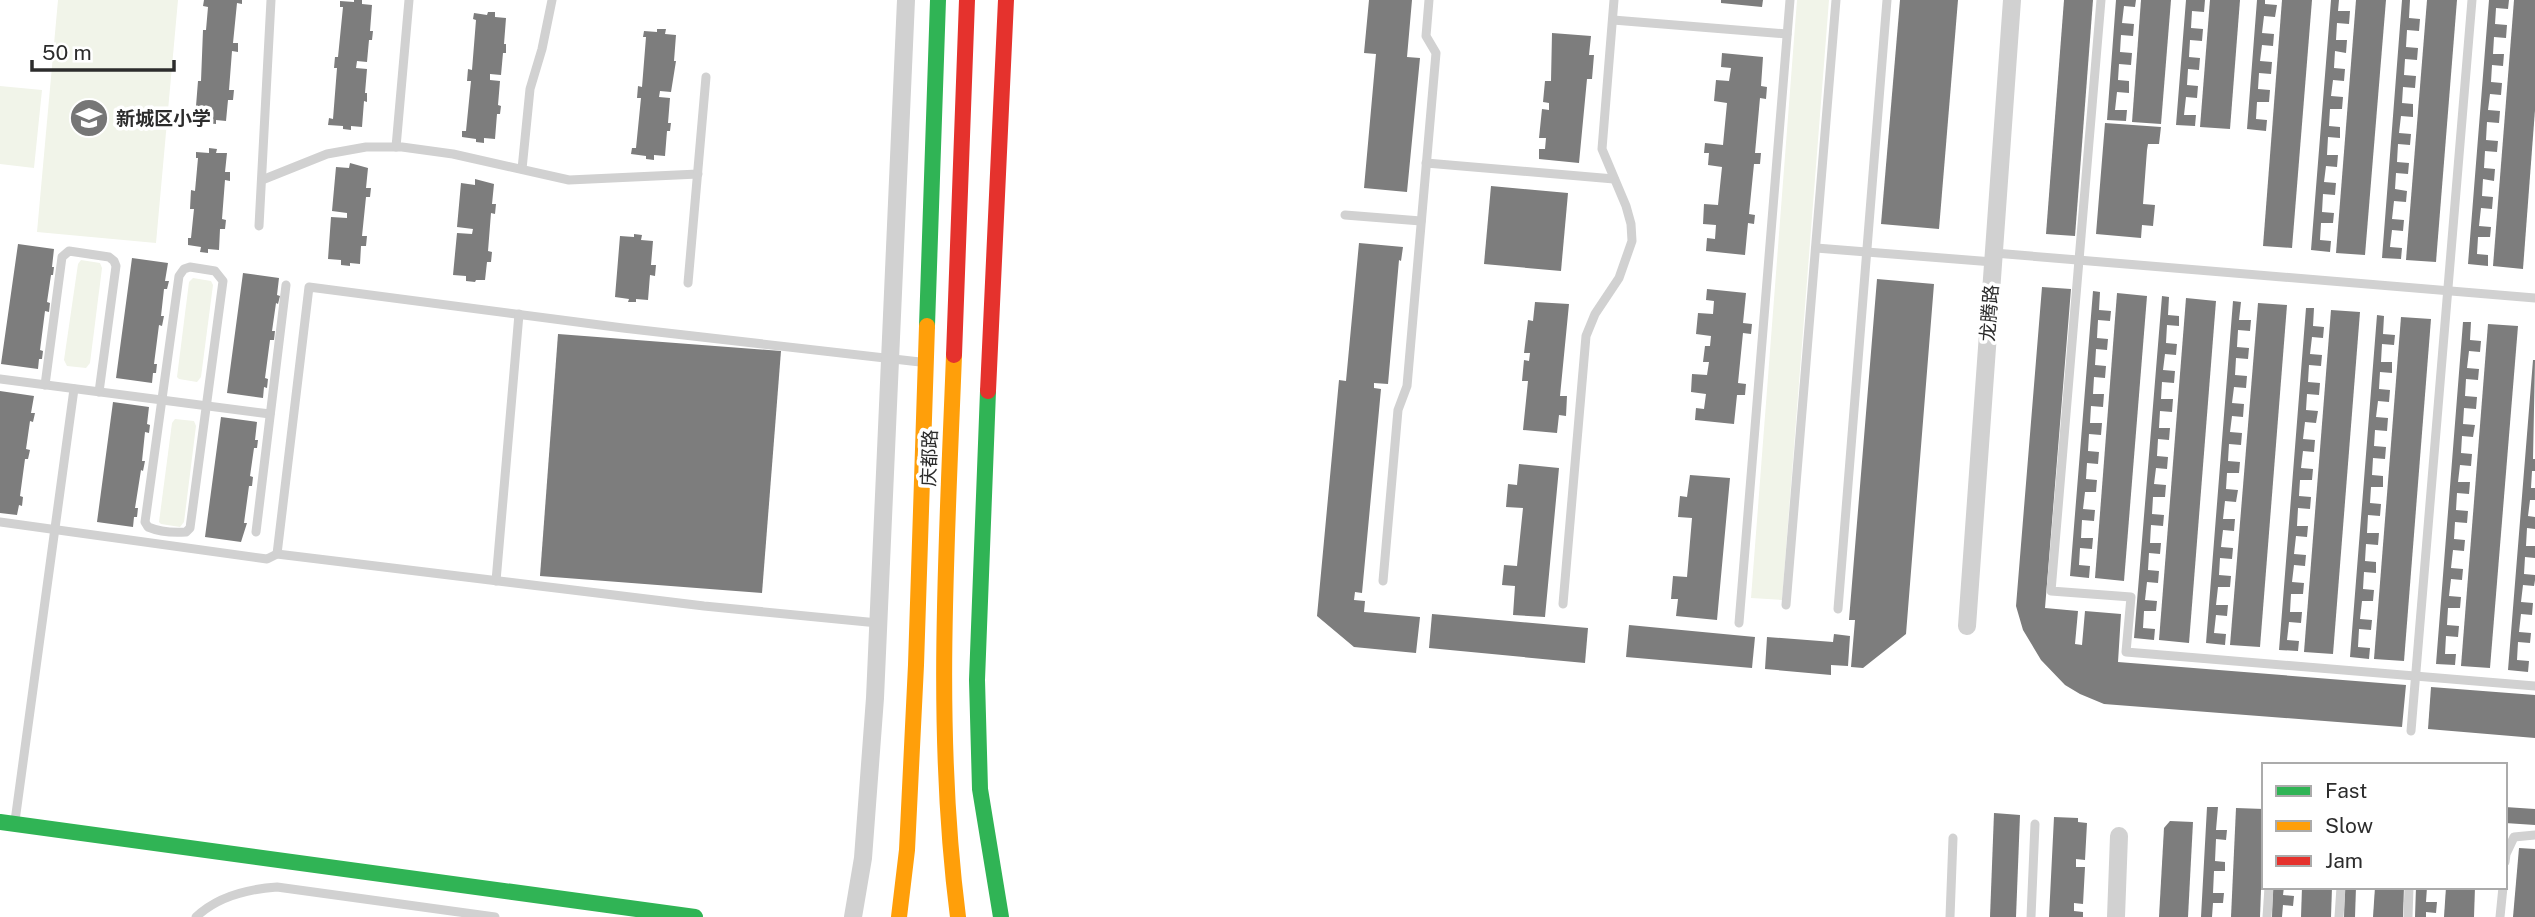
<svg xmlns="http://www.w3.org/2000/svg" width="2535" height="917" viewBox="0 0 2535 917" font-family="'Public Sans','Noto Sans SC',sans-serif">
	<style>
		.green { fill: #f1f4e9 }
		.building { fill: #7d7d7d }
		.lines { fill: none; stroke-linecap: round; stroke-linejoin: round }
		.lane { stroke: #d1d1d1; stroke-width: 9 }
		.street { stroke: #d1d1d1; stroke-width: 18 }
		.fast { stroke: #30b455; stroke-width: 16 }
		.slow { stroke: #ff9f0a; stroke-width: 16 }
		.jam { stroke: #e5322d; stroke-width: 16 }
		.labels { text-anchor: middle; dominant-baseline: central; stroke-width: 7; stroke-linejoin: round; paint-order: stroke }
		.poi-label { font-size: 19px; font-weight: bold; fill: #2c2c2c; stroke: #fff; text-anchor: start }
		.street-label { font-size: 19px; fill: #2c2c2c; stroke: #fff }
	</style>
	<rect width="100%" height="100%" fill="#fff"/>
	<g class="green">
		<path d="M58,0H178L156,243L37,232Z"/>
		<path d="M1797,0H1829L1782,600L1751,598Z"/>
		<path d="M0,86L42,90L34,168L0,164Z"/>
		<path d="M81,260L100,263L102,268L90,363L86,368L67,366L64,360L78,264Z"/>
		<path d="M193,278L211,281L213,285L201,377L197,382L179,379L177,377L189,282Z"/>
		<path d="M175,419L194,421L196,426L184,522L180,527L161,524L159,522L172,423Z"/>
	</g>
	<g class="building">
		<path d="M204,0H242V4L237,3L233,43H238V52L232,51L229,90H234L233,100H228L226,121L216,120V124L208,123V117L195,116L196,109H199V106H196L198,81H201L203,30H206L208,7L203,6Z"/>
		<path d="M354,0H362V4L372,5L370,31H373L372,40H369L367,62L357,61L356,68L367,69L365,93H367V102L364,101L362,127L351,126V130L343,129V126L328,125L329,118L333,119L337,68H334L335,57H338L343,7H340V1L354,2Z"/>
		<path d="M1369,0H1412L1407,57L1420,58L1407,192L1364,188L1376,54L1364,53Z"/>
		<path d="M1721,0H1763L1762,7L1721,3Z"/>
		<path d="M1900,0H1958L1939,229L1881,224Z"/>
		<path d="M2064,0H2093L2075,236L2046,234Z"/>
		<path d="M2116,0H2136L2135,7L2124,6L2122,23L2134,24L2133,36L2121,35L2120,52L2132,53L2131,65L2119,64L2118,80L2129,81V93L2117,92L2115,110H2127L2126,121L2107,120Z"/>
		<path d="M2141,0H2171L2161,124L2132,122Z"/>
		<path d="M2186,0H2205L2204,12L2192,11L2191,28L2203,29L2202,41L2190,40L2189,57L2200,58L2199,70L2188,69L2187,85L2198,86L2197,98L2186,97L2184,115H2196L2195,126L2176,125Z"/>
		<path d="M2210,0H2240L2230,129L2200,127Z"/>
		<path d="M2257,0H2265V4L2277,5L2275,17L2264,16L2262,33L2274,34L2273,46L2262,45L2260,61L2272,62L2271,74L2259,73L2258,89L2270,90L2269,102H2257L2256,119L2267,120L2266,131L2247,129Z"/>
		<path d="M2282,0H2312L2292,248L2263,246Z"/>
		<path d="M2331,0H2339L2338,11H2350L2349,24L2337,23L2336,40H2347L2346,53L2335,51L2334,68L2345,69L2344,81L2333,80L2331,96L2343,97L2342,109H2330L2329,126L2340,127V138L2328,137L2327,155H2338L2337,167L2326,166L2324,182L2336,183L2335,195L2323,194L2322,212L2334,213L2333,223H2321L2320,240L2331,241L2330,252L2311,250Z"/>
		<path d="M2356,0H2386L2365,255L2336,253Z"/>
		<path d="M2402,0H2410L2409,18L2420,19L2419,31L2407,30L2406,47L2418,48L2417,60L2405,59L2404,75L2416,76L2415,88L2403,87L2402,103L2413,104V117L2401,116L2399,133L2411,134L2410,145L2398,144L2397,162L2409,163L2408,174L2396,173L2395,189L2407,191L2406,202L2394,201L2392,219L2404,220L2403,231L2392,230L2390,247L2402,248L2401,259L2382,258Z"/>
		<path d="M2427,0H2457L2436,262L2406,260Z"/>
		<path d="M2489,0H2509L2508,9L2496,8L2495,24L2507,25L2506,38L2494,37L2493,54H2504L2503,66L2492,65L2491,82L2502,83L2501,95L2490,94L2488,110L2500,111L2499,123L2487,122L2486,140L2498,141L2497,152L2485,151L2484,168L2495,169L2494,181L2483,179L2482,196L2493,197L2492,209L2481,208L2479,226L2491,227L2490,237H2478L2477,254L2488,255V266L2468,264Z"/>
		<path d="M2514,0H2535V110L2523,269L2493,266Z"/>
		<path d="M488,12H495V17L506,18L504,44H506V53H503L501,75L490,74V80L500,81L498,105L501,106L500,114H497L495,139L484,138V143L476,142V139L462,137V131H466L471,81H467L468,69L472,70L476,20L473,19L474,13L487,15Z"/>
		<path d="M657,29H666L665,34L676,35L674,61H676L671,92L660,91L659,97L670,98L668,123H671L670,131H667L665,156L654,155V160L646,159V156L631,154L632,148H636L641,98H637L638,86L642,87L646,37H643L644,31L657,32Z"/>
		<path d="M1552,33L1591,36L1589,55H1594L1592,79H1587L1579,163L1539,159V149H1545L1546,138H1539L1542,109L1549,110V103L1543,102L1545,81H1551Z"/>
		<path d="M1722,53L1763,57L1761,86L1767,87L1766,99L1760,98L1755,153H1761L1760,164H1754L1749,214L1755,215L1754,224L1748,223L1745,255L1706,251L1707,238L1715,239L1716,225L1703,224L1704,204L1718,205L1722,167L1708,165L1709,153H1704L1705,143L1723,145L1727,103L1714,101L1716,80L1729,81L1731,68L1721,67Z"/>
		<path d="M2105,123L2161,127L2159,144H2148L2147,150L2143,204L2155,205L2153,226L2142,225L2141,238L2096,234Z"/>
		<path d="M209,148L217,149L216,153H227L225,172H230V181L225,180L222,219L226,220L225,229H220L219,250L208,249V253L200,252L201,247L188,245V238H191L194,209H190L191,190L195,191L198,158H196V152L209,153Z"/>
		<path d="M350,163L368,168L366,188H371L370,197H366L362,236H367L366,246H361L360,264L350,263V266L341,265V260L328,259L331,217L347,218V213L332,211L336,167L349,168Z"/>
		<path d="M475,179L494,184L492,204H496L495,214L491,213L488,251L492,252L491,262H487L485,280H476L475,282L466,281V276L453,275L457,233L472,234L473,229L457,227L461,183L475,185Z"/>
		<path d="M1491,186L1568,193L1561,271L1484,264Z"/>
		<path d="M634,234L642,235L641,240L653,241L651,265H656L655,276L650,275L648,300L636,299V302H628L629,299L615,297L620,236L634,237Z"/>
		<path d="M1359,243L1403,247L1401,261L1399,260L1388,384L1374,383V388L1381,389L1362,593L1355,592L1354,600L1365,601L1364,612L1420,617L1416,653L1354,647L1317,616L1339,380L1346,381Z"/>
		<path d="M18,244L54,249L52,267H54L53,275H51L47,302L50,303L49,312L45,311L40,350L43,351L42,359H39L38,369L1,364Z"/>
		<path d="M132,258L168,263L165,281H169L167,289H164L161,316H164L162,326L159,325L154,364H157L156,373H153L152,383L116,378Z"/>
		<path d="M243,273L279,278L277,295L280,296L278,304L276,303L272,331H275L274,340H270L265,378L268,379L267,388L264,387L263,398L227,393Z"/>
		<path d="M1877,279L1934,284L1906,634L1863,668L1851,667L1855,620H1849Z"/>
		<path d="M2042,287L2071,289L2045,608L2078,611L2075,644L2082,645L2085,611L2121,614L2118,662L2406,685L2402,727L2104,704L2080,694L2065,685L2041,660L2023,630L2016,606Z"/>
		<path d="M1707,289L1746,293L1743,323L1752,324L1751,334L1743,333L1738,383L1746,384L1745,395H1737L1734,424L1695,420L1696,408L1704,409L1706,394L1691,392L1692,374L1707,375L1709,362H1703L1705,346H1710L1711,336L1696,334L1698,313L1713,314L1714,301L1706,300Z"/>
		<path d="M2093,291L2100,292L2099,310L2111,311L2110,321L2098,320L2097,338L2108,339L2107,350L2096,349L2095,365L2106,366L2105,378L2094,377L2093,394H2104L2103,407L2091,406L2090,423H2102L2101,435L2089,434L2088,451L2099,452L2098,464L2087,463L2086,479L2097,480L2096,492H2085L2083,509L2095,510L2094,521L2082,520L2081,538H2093L2092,549L2080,548L2079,565L2090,566L2089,578L2070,576Z"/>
		<path d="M2117,293L2147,296L2124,581L2095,578Z"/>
		<path d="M2162,296L2169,297L2168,315L2179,316V326L2167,325L2166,343L2177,344L2176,355L2165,354L2163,370L2175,371L2174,383L2162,382L2161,399H2173L2172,412L2160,411L2159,428H2170L2169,440L2158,439L2157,456L2168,457L2167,469L2156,468L2154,484L2166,485L2165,497H2153L2152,514L2164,515L2163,526L2151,525L2150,543H2161L2160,554L2149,553L2148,570L2159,571L2158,583L2147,582L2145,600L2157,601L2156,611H2144L2143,628L2155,629L2154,640L2134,638Z"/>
		<path d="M2186,298L2216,301L2189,643L2159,640Z"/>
		<path d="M2233,301L2241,302L2239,320H2251L2250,331L2238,330L2237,347L2249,348L2248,359L2236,358L2235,375L2247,376L2246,388L2234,387L2232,403L2244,404L2243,417L2232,416L2230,432L2242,433L2241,445L2229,444L2228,461L2240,462L2239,473H2227L2226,489L2238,490L2236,502L2225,501L2223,519H2235L2234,531L2223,530L2221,547L2233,548L2232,559L2220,558L2219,575L2231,576L2230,587H2218L2216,605H2228L2227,616L2216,615L2214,633L2226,634L2225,645L2206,643Z"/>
		<path d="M1535,302L1569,304L1560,396H1567L1566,416L1559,415L1557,433L1523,430L1528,381H1522L1524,360L1529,361L1530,353H1524L1528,320L1533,321Z"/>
		<path d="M2258,303L2287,305L2260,647L2230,645Z"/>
		<path d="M2306,308H2314L2313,326L2324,327L2323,338L2312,337L2310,354L2322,355L2321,366L2309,365L2308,382L2320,383L2319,395L2307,394L2306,410L2318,411L2316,423L2305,422L2303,439L2315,440L2314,452L2303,451L2301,468L2313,469L2312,480H2300L2299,496L2311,497L2310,509L2298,508L2297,526H2308L2307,537L2296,536L2294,554L2306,555L2305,566L2294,565L2292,582L2304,583L2303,594H2291L2290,612H2302L2301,623L2289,622L2287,640L2299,641L2298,651L2279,650Z"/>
		<path d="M2331,310L2360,312L2333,654L2304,652Z"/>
		<path d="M2377,315L2384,316L2383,334L2395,335L2394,345L2382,344L2381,362H2392V373L2380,372L2379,389L2390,390L2389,402L2378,401L2376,417L2388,418L2387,431L2375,430L2374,446L2386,447L2385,459L2373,458L2372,475L2383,476V487H2371L2370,503L2381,504L2380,516L2368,515L2367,533H2379L2378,545L2366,544L2365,561L2376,562V573L2364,572L2363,589L2374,590L2373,601H2362L2360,619L2372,620L2371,630L2359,629L2358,647L2370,648L2369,659L2350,657Z"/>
		<path d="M2401,317L2431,319L2404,661L2374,659Z"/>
		<path d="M2463,322H2471L2470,340L2481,341L2480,352L2469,351L2467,368L2479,369L2478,380L2466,379L2465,396L2477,397L2476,409L2464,408L2463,424L2475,425L2473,437L2462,436L2461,453L2472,454L2471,466L2460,465L2458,482H2470L2469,494L2457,493L2456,510L2468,511L2467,523L2455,522L2454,539L2465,540L2464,551L2453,550L2451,568L2463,569L2462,580L2451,579L2449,596L2461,597L2460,608H2448L2447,625L2459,626L2458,637L2446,636L2445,654H2456L2455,665L2436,664Z"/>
		<path d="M2488,324L2518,326L2490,668L2461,666Z"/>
		<path d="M558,334L781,351L762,593L540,576Z"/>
		<path d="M2533,360H2535L2533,459H2535V471H2532L2531,488H2535V500H2530L2528,516L2535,517V529L2527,528L2526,546H2535V558L2525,557L2524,574L2535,575V580L2534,586L2523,585L2521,602L2533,603L2532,615L2521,614L2519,632L2531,633L2530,643L2518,642L2517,660L2529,661L2528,672L2508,670Z"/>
		<path d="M0,391L34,396L31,413H35L33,422L30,421L26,449L30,450L28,459H25L20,496L23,497L22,506L19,505L17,515L0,513Z"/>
		<path d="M113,402L149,407L147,424L150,425L149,433L145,432L142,461H145L143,471L141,470L135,508H138L137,517H134L133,527L97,522Z"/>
		<path d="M221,417L257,422L255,440H258L257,448H254L250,476L253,477L252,486H249L244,523H247L241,542L205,537Z"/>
		<path d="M1519,464L1559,468L1545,617L1513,615L1515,586L1502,585L1504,565L1517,566L1523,508L1506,507L1508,484L1517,485Z"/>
		<path d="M1690,475L1730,478L1717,620L1676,616L1678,599H1671L1673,576L1687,577L1692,518L1678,517L1680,496L1687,497Z"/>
		<path d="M1432,614L1588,628L1585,663L1429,648Z"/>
		<path d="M1629,625L1755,637L1752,668L1626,657Z"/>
		<path d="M1834,634L1850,636L1848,666L1831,665V675L1765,669L1767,637L1833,642Z"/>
		<path d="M2431,687L2535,695V738L2428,729Z"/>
		<path d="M2207,807H2218L2216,830H2227L2226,840L2216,839L2215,861L2225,862V871H2214L2213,893H2224L2223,903H2213L2212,917H2201Z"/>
		<path d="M2505,807L2535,809V825L2505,823Z"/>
		<path d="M2236,808L2264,809L2260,917H2231Z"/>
		<path d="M1994,813L2020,815L2016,917H1990Z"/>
		<path d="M2054,817L2078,818V822L2087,823L2085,860L2076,859V867H2085L2083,904L2074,903V911L2083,912V917H2049Z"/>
		<path d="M2170,821L2193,822L2188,917H2159L2164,828Z"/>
		<path d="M2519,848L2535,849V917H2513Z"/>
		<path d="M2273,887H2284L2283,895L2294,896L2293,906L2283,905L2282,917H2272Z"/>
		<path d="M2302,887H2332L2331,917H2301Z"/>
		<path d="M2345,887H2356L2355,917H2344Z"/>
		<path d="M2375,887H2404L2403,917H2373Z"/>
		<path d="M2416,887H2427L2426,902H2437L2436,913L2426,912V917H2415Z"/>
		<path d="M2446,887H2475L2474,917H2444Z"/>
	</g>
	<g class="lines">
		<g class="lane">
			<path d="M2101,0L2051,591L2131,597L2126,652L2535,686"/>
			<path d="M1613,20L1787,34"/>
			<path d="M396,147L409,0"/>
			<path d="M1426,163L1614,179"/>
			<path d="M522,169L530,89L542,49L552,0"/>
			<path d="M262,180L327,154L366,147H402L453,154L569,180L698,174"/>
			<path d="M1345,215L1421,221"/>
			<path d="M259,226L271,0"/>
			<path d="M1816,248L1993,262"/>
			<path d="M1994,253L2535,298"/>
			<path d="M190,267L215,271L223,281L190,528L186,532C173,533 160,532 148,527L145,522L179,276L184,269Z"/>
			<path d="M688,283L706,77"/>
			<path d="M0,379L270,414"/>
			<path d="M45,385L62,257L69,251L109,257L114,261L116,266L99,392"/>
			<path d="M0,522L267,559L277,554L704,606L878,623"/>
			<path d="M256,532L286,285"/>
			<path d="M277,554L309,287L623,328L920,362"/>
			<path d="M496,581L519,314"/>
			<path d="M1383,581L1398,410L1407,386L1436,53L1426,36L1429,0"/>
			<path d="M1563,604L1586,336L1595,314L1619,278L1632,241L1631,224L1626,206L1602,149L1614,0"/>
			<path d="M1786,605L1836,0"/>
			<path d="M1838,609L1887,0"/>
			<path d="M1739,623L1790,0"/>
			<path d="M2411,731L2472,0"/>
			<path d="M15,821L74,389"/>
			<path d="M2505,862L2506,854L2514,837L2535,835"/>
			<path d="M196,917C218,896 247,889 277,887L495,917"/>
			<path d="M1950,917L1953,838"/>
			<path d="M2031,917L2035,824"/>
			<path d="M2267,917L2269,887"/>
			<path d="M2339,917L2341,887"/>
			<path d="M2408,917L2409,887"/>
			<path d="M2500,917L2503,887"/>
		</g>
		<g class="street">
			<path d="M1967,626L2012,0"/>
			<path d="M853,917L863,858L875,698L906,0"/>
			<path d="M2116,917L2119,836"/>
		</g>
		<g class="fast">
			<path d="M927,326L938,0"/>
			<path d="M988,391L977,680L980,789L1001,917"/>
			<path d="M0,822L695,917"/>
		</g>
		<g class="slow">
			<path d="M954,355C947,543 934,731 958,917"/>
			<path d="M899,917L907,850L916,665L927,326"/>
		</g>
		<g class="jam">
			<path d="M954,355L967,0"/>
			<path d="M988,391L1006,0"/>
		</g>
	</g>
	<defs>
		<g id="school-disc" transform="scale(2.0125)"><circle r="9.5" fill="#767676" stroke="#fff"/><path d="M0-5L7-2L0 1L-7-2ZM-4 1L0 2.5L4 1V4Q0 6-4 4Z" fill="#fff"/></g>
	</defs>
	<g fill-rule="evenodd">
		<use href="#school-disc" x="89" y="118"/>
	</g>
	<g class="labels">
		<g class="poi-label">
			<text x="116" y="118">新城区小学</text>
		</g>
		<g class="street-label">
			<text transform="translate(1989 313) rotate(-86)">龙腾路</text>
			<text transform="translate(929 458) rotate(-88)">庆都路</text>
		</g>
	</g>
	<rect x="2262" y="763" width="245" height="126" fill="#ffffff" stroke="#ababab" stroke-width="2"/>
	<rect x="2276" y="786" width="35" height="10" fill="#30b455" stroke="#ababab" stroke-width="2"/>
	<text x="2325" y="798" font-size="21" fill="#2c2c2c">Fast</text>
	<rect x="2276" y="821" width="35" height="10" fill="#ff9f0a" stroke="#ababab" stroke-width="2"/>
	<text x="2325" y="833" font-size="21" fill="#2c2c2c">Slow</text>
	<rect x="2276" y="856" width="35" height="10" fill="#e5322d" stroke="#ababab" stroke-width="2"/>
	<text x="2325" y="868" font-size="21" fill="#2c2c2c">Jam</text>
	<path d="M32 60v10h142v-10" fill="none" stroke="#2c2c2c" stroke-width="3.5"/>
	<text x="42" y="60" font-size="21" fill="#2c2c2c" stroke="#ffffff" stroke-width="5" paint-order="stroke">50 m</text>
</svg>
